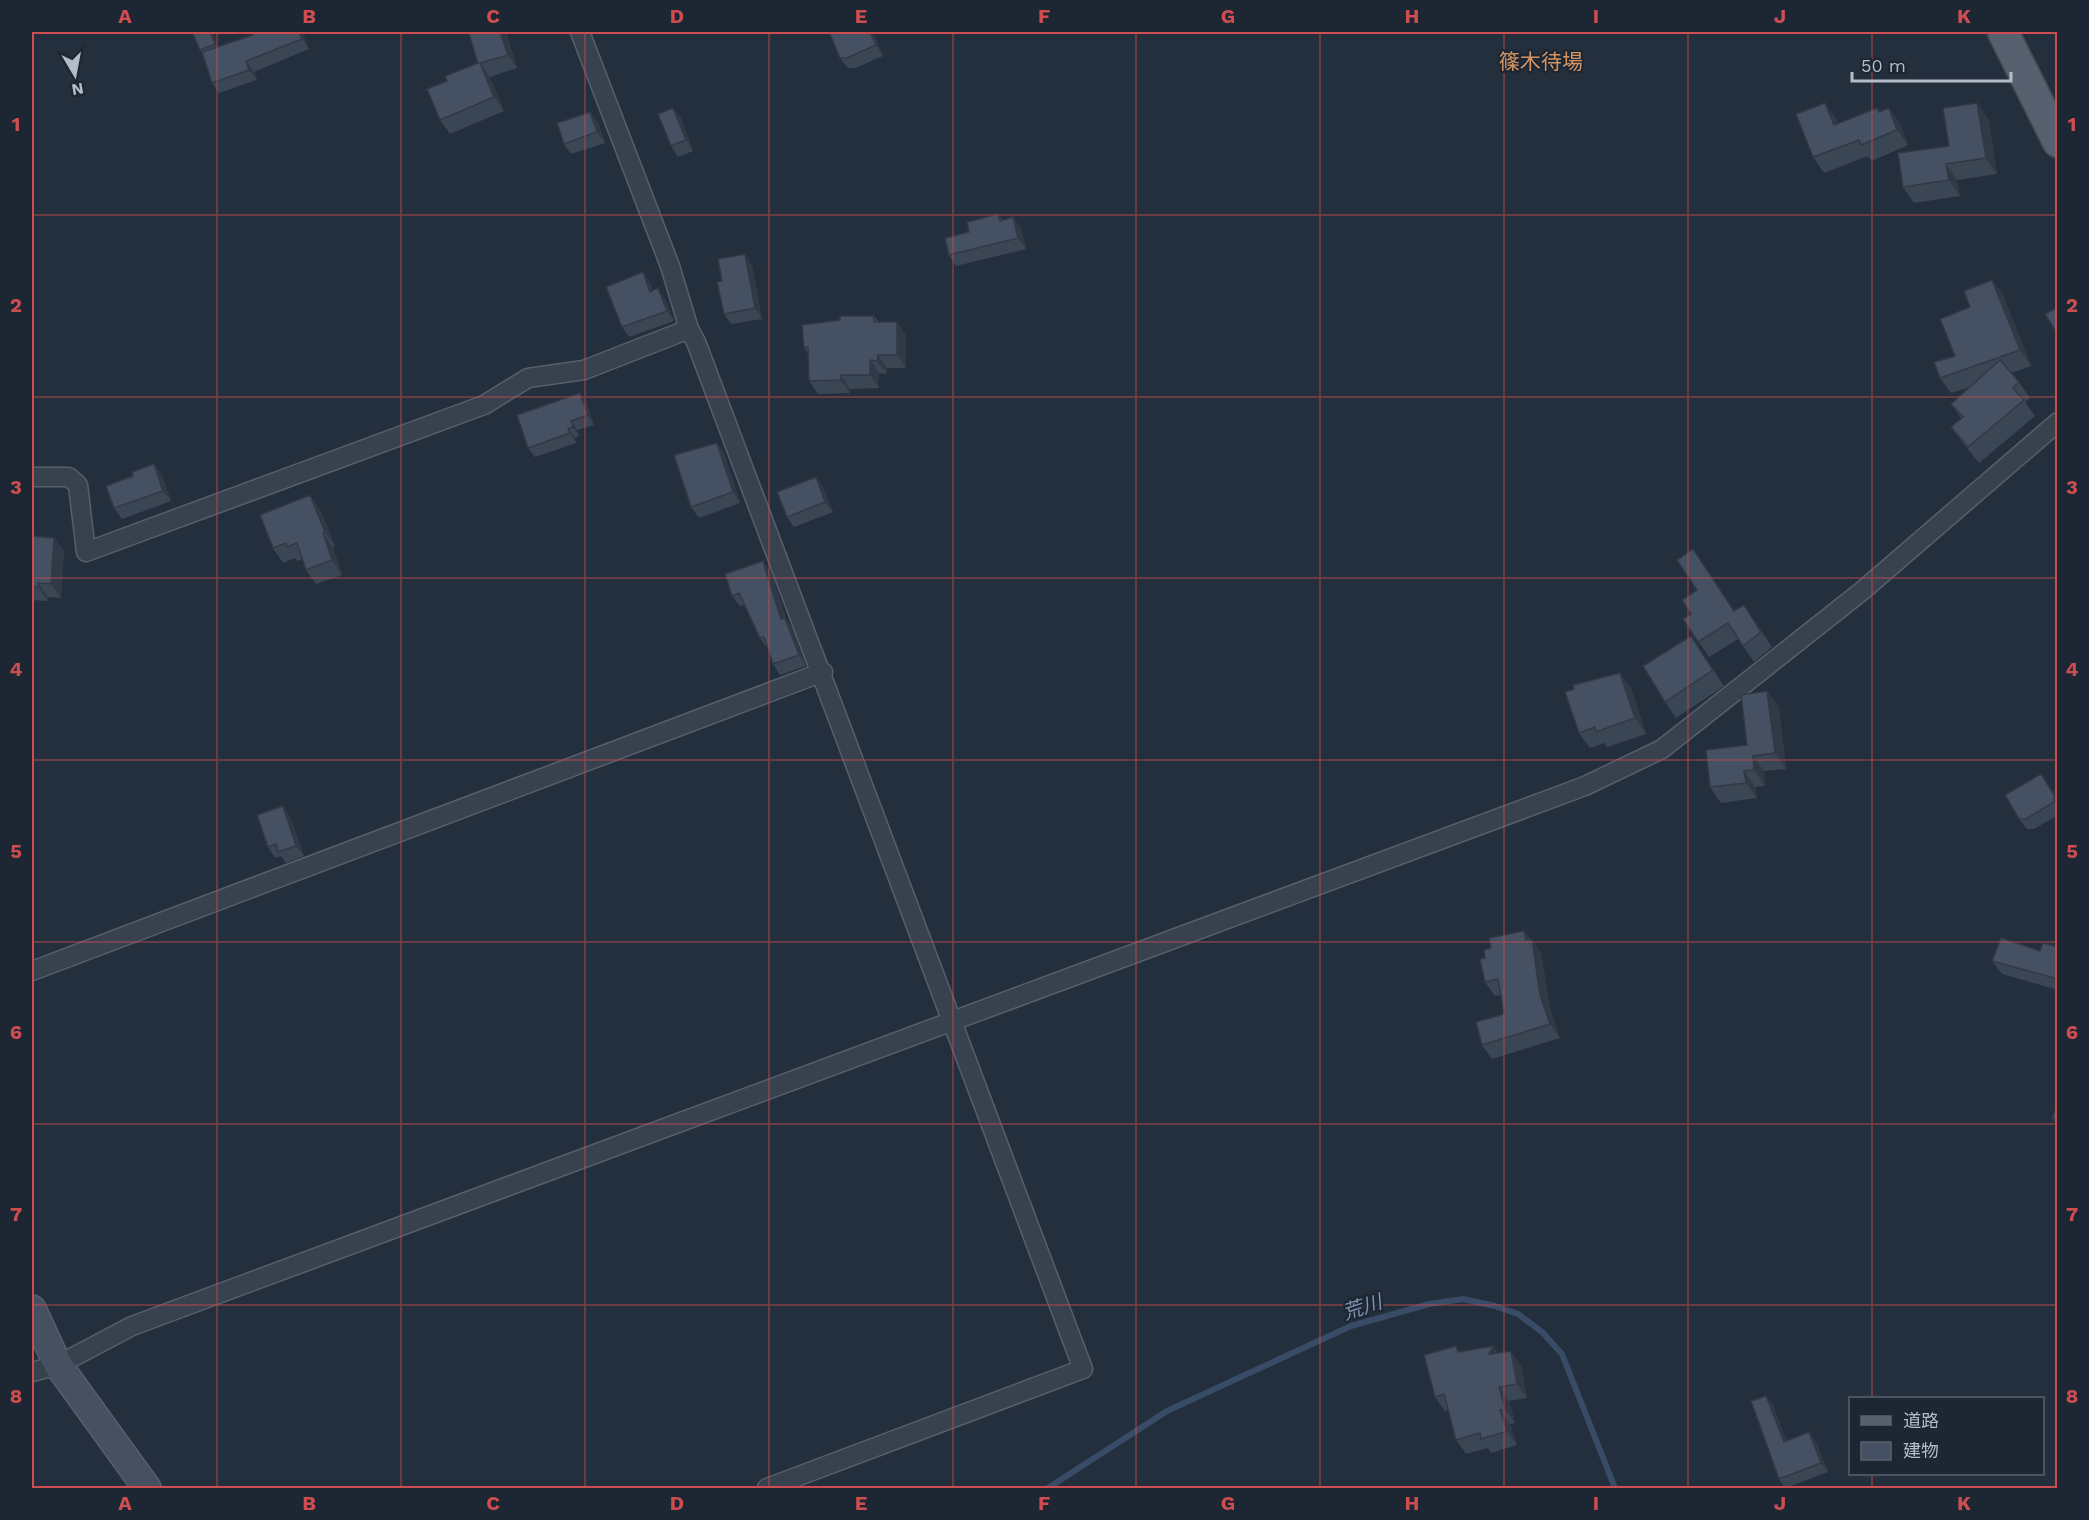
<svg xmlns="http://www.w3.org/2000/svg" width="2089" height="1520" viewBox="0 0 2089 1520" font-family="'Work Sans','Noto Sans JP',sans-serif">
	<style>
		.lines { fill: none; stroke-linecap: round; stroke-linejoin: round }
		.stream { stroke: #394c67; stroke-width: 6 }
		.street-casing { stroke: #565f6c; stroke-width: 21 }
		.secondary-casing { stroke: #565f6c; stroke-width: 30 }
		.primary-casing { stroke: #414a57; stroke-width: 33 }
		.street { stroke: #38414e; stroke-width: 18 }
		.secondary { stroke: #465061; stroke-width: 27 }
		.primary { stroke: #56606e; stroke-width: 30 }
		.wall { fill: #3b4654 }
		.shaded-wall { fill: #303945 }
		.building { fill: #455162; stroke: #303945; stroke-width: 1.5 }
		.grid { fill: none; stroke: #ce4d50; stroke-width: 1.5; stroke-opacity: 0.55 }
		.labels { text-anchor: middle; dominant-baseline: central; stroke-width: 4.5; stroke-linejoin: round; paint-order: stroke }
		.water-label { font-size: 20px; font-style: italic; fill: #7c92b1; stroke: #1d2633 }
		.quarter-label { font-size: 21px; fill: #d59563; stroke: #1d2633 }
		.neatline { fill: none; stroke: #ce4d50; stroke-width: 2 }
		.grid-label { font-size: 20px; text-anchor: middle; font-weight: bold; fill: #ce4d50 }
	</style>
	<rect width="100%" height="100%" fill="#242f3e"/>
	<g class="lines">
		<path class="stream" d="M1048,1488L1167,1411L1351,1326L1429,1304L1463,1299L1495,1306L1518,1314L1542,1332L1562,1354L1615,1488"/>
		<g class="street-casing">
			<g id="street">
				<path d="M580,32L670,266L689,329L696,342L1083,1369L767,1488"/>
				<path d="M32,477H69L78,485L86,552L484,405L528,378L584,370L689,329"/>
				<path d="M32,971L823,672"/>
				<path d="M32,1372L58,1365L132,1326L1585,786L1662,749L1862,591L2058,422"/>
			</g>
		</g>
		<g class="secondary-casing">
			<path id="secondary" d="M32,1309L58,1365L147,1488"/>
		</g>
		<g class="primary-casing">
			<path id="primary" d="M2003,32L2058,142"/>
		</g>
		<use href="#street" class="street"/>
		<use href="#secondary" class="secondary"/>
		<use href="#primary" class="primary"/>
	</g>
	<g class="wall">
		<path d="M254,32H302L309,49L254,72L257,80L219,93L212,83L202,53L200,50L213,33L218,47L253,35Z"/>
		<path d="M506,32L517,68L490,77L504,111L450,134L440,120L447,81L478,63Z"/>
		<path d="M829,32H873L883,56L855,68H848L840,58Z"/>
		<path d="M1877,108L1880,112L1900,124L1908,145L1872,161L1868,156L1824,173L1813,157L1836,118L1838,124Z"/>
		<path d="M681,118L693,151L678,157L671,146Z"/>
		<path d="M1988,118L1997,174L1957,180L1960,196L1914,203L1903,187L1949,146Z"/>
		<path d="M598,122L605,143L571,154L564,144Z"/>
		<path d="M998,214L1002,220L1021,228L1026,249L956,266L949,255L969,232Z"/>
		<path d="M752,265L762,319L731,324L724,314L722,281Z"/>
		<path d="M643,272L650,283L653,291L665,299L674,321L629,337L622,327Z"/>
		<path d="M1992,280L2003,295L2031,366L2011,373L2019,382L2030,398L2025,402L2035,416L1979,463L1962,442L1951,427L1961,418L1951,404L1970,387L1951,393L1940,378L1955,356L1970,307Z"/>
		<path d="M874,316L879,322L906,335V368H887V374L879,373V388L850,389V393L818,394L809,381L808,353L804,348Z"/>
		<path d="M586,402L594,425L577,430L579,436L575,438L576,443L535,457L528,448Z"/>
		<path d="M724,453L740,503L699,518L691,507Z"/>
		<path d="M154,464L162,475L171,501L122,519L114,508L133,476Z"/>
		<path d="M823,487L833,512L794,527L787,517Z"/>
		<path d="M320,509L335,546L333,547L342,575L316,584L306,570L302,559L297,561L295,558L283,563L273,548Z"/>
		<path d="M32,536L54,538L64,551L61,598L48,597V601L32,600Z"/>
		<path d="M1704,565L1734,611L1755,621L1772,647L1754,662L1738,639L1709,657L1683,619L1691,614Z"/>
		<path d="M771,572L786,619L792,628L806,666L780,675L773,664L768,649L760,638L744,605L740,606L732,596Z"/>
		<path d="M1691,636L1724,686L1676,718L1665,702Z"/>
		<path d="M1631,688L1646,734L1607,747L1604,743L1590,748L1579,733Z"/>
		<path d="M1767,691L1779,707L1786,769L1764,771L1765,786L1755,787L1757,798L1721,803L1710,787L1747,745Z"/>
		<path d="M2041,774L2058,799V815L2034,829H2027L2019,819Z"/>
		<path d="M290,817L304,856L286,863L281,856L275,858L268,847Z"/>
		<path d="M1524,931L1530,939H1532L1541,953L1550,1009L1560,1038L1492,1059L1482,1045L1504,1014L1501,995L1495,996L1485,982V958L1491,948Z"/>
		<path d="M2058,947V990L2002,974L1992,961Z"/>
		<path d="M2058,1103V1126L2052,1118Z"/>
		<path d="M1456,1346L1460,1352L1498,1353L1521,1365L1527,1398L1509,1401L1515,1423L1510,1424L1517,1445L1491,1453L1488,1448L1466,1454L1456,1440L1448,1410L1445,1411L1435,1397Z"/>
		<path d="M1766,1396L1773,1405L1786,1441L1809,1432L1816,1442L1828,1472L1785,1488L1779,1479Z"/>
	</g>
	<g class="shaded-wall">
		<path d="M210,32L213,33L219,49L215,44Z"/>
		<path d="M299,32H302L309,49L302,39Z"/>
		<path d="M500,32H506L517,68L508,55Z"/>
		<path d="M870,32H873L883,56L876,45Z"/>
		<path d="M246,61L254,72L257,80L249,70Z"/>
		<path d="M480,63L490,77L504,111L494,97Z"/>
		<path d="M1825,103L1836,118L1845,141L1834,125Z"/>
		<path d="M1977,103L1988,118L1997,174L1986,158Z"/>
		<path d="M673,108L681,118L693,151L686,140Z"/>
		<path d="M1889,108L1900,124L1908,145L1897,130Z"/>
		<path d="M590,112L598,122L605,143L597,132Z"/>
		<path d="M1946,164L1957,180L1960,196L1949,180Z"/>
		<path d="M1013,217L1021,228L1026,249L1018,238Z"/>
		<path d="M745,254L752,265L762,319L755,308Z"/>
		<path d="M643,272L650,283L657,302L650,292Z"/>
		<path d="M1992,280L2003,295L2031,366L2020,350Z"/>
		<path d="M658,288L665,299L674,321L667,311Z"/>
		<path d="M897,322L906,335V368L897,355Z"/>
		<path d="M878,355L887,368V374L877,361Z"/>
		<path d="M870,360L879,373V388L870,375Z"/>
		<path d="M841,375L850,389V393L841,380Z"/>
		<path d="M580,393L586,402L594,425L588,415Z"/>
		<path d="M571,421L577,430L579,436L573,427Z"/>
		<path d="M568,429L575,438L576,443L570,433Z"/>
		<path d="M717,443L724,453L740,503L733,492Z"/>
		<path d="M154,464L162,475L171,501L163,491Z"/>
		<path d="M816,477L823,487L833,512L825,502Z"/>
		<path d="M310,495L320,509L335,546L325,532Z"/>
		<path d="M323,533L333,547L342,575L332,560Z"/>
		<path d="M54,538L64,551L61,598L51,584Z"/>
		<path d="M763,561L771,572L786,619L792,628L806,666L799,655L781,619Z"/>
		<path d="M38,583L48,597V601L38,587Z"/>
		<path d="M1691,636L1702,652L1724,686L1713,670Z"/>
		<path d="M1620,673L1631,688L1646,734L1635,718Z"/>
		<path d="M1767,691L1779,707L1786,769L1775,753Z"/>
		<path d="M1753,756L1764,771L1765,786L1754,770Z"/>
		<path d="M1744,771L1755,787L1757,798L1746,783Z"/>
		<path d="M2041,774L2058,799V807L2054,802Z"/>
		<path d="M283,806L290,817L304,856L296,846Z"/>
		<path d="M1524,931L1532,943V939L1541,953L1550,1009L1560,1038L1550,1024L1540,995Z"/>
		<path d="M1494,1346L1504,1360L1489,1354Z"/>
		<path d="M1511,1351L1521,1365L1527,1398L1517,1384Z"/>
		<path d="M1499,1387L1509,1401L1515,1423L1505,1409Z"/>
		<path d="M1766,1396L1773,1405L1791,1452L1784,1442Z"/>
		<path d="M1500,1410L1510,1424L1517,1445L1507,1431Z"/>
		<path d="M1809,1432L1816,1442L1828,1472L1821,1463Z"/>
	</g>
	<g class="building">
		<path d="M200,32H210L215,44L200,50L193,34Z"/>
		<path d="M252,32H299L302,39L246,61L249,70L212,83L202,52L253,35Z"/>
		<path d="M476,32H500L508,55L480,63L494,97L440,120L427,89L447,81L445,76L478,63L469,34Z"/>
		<path d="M829,32H870L876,45L847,58H840Z"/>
		<path d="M1825,103L1834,125L1877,108L1879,112L1889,108L1897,130L1861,145L1859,140L1813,157L1796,114Z"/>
		<path d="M1977,103L1986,158L1946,164L1949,180L1903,187L1898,153L1949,146L1943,108Z"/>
		<path d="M673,108L686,140L671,146L658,114Z"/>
		<path d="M590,112L597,132L564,144L557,123Z"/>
		<path d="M998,214L1000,221L1013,217L1018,238L949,255L945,238L969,232L967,222Z"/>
		<path d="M745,254L755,308L724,314L717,282L722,281L718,259Z"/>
		<path d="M643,272L650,292L658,288L667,311L622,327L606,287Z"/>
		<path d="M1992,280L2020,350L1940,378L1934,362L1955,356L1940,319L1970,307L1964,291Z"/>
		<path d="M2058,307V335L2045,314Z"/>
		<path d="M840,316H874V322H897V355H878L877,361L870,360V375H841V380L809,381L808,347L804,348L802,325L840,320Z"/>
		<path d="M2000,360L2019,382L2013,388L2024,400L1968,447L1951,427L1963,417L1951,404Z"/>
		<path d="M580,393L588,415L571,421L573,427L568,429L570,433L528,448L517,415Z"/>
		<path d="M717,443L733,492L691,507L674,455Z"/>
		<path d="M154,464L163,491L114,508L106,486L133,476L132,472Z"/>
		<path d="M816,477L825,502L787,517L777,492Z"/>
		<path d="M310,495L325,532L323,533L332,560L306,570L297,543L287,547L286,543L273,548L260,515Z"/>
		<path d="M32,536L54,538L51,584L38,583V587H32Z"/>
		<path d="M1693,549L1734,611L1744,605L1761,632L1743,646L1728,623L1698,642L1683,619L1691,614L1682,600L1697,590L1677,560Z"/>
		<path d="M763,561L781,619L785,618L799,655L773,664L764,637L760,638L739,593L732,596L725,574Z"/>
		<path d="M1691,636L1713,670L1665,702L1643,666Z"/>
		<path d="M1620,673L1635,718L1596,732L1595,727L1579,733L1565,692L1574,689L1573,685Z"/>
		<path d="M1767,691L1775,753L1753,756L1754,770L1744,771L1746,783L1710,787L1706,750L1747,745L1741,695Z"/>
		<path d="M2041,774L2054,795V802L2026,819H2019L2005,795Z"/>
		<path d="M283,806L296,846L278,852L276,844L268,847L257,815Z"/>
		<path d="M1524,931L1526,940L1532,939L1540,995L1550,1024L1482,1045L1476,1022L1504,1014L1498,979L1485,982L1480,959L1485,958L1484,950L1491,948L1489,938Z"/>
		<path d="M2001,938L2040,951L2043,943L2058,947V979L1992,961Z"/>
		<path d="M2058,1103V1120L2052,1118Z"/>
		<path d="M1456,1346L1458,1352L1494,1346L1489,1354L1511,1351L1517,1384L1499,1387L1505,1409L1500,1410L1507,1431L1481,1439L1480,1433L1456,1440L1444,1394L1435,1397L1424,1355Z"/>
		<path d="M1766,1396L1784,1442L1809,1432L1821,1463L1779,1479L1751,1401Z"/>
	</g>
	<path class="grid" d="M217,32V1488M401,32V1488M585,32V1488M769,32V1488M953,32V1488M1136,32V1488M1320,32V1488M1504,32V1488M1688,32V1488M1872,32V1398M32,215H2058M32,397H2058M32,578H2058M32,760H2058M32,942H2058M32,1124H2058M32,1305H2058M1872,1474V1488"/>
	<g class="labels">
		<g class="water-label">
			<text transform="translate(1362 1307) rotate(-18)">荒川</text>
		</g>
		<g class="quarter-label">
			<text x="1541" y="61">篠木待場</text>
		</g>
	</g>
	<rect width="2089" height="1520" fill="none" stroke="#1d2633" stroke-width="66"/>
	<rect x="1849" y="1397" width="195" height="78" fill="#1d2633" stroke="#59626f" stroke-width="1.5"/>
	<rect x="1861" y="1416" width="30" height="9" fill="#56606e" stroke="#59626f" stroke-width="1.5"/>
	<text x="1903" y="1427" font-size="18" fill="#b4bcc9">道路</text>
	<rect x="1861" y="1442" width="30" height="18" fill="#455162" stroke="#59626f" stroke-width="1.5"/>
	<text x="1903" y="1457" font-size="18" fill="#b4bcc9">建物</text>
	<g transform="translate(75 75) rotate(170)" stroke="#1d2633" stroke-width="4.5" paint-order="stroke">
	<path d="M0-4.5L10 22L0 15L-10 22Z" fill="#b4bcc9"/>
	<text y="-9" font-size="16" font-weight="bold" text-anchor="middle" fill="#b4bcc9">N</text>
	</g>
	<path d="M1852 72v9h159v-9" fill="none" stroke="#b4bcc9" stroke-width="3"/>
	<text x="1861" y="72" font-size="18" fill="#b4bcc9" stroke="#1d2633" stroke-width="4.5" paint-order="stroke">50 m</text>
	<rect x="33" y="33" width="2023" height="1454" class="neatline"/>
	<g class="grid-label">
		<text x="125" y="23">A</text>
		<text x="309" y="23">B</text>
		<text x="493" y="23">C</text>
		<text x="677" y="23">D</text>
		<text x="861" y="23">E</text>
		<text x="1044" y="23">F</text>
		<text x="1228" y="23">G</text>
		<text x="1412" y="23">H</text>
		<text x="1596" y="23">I</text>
		<text x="1780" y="23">J</text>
		<text x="1964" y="23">K</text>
		<text x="16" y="131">1</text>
		<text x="2072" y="131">1</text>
		<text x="16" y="312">2</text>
		<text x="2072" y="312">2</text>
		<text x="16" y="494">3</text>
		<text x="2072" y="494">3</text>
		<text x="16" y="676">4</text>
		<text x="2072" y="676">4</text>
		<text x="16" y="858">5</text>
		<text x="2072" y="858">5</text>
		<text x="16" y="1039">6</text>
		<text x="2072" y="1039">6</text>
		<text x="16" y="1221">7</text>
		<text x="2072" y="1221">7</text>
		<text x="16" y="1403">8</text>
		<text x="2072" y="1403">8</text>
		<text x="125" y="1510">A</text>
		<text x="309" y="1510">B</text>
		<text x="493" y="1510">C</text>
		<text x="677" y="1510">D</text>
		<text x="861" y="1510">E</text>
		<text x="1044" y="1510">F</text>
		<text x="1228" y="1510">G</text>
		<text x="1412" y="1510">H</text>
		<text x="1596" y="1510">I</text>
		<text x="1780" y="1510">J</text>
		<text x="1964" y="1510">K</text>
	</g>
</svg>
